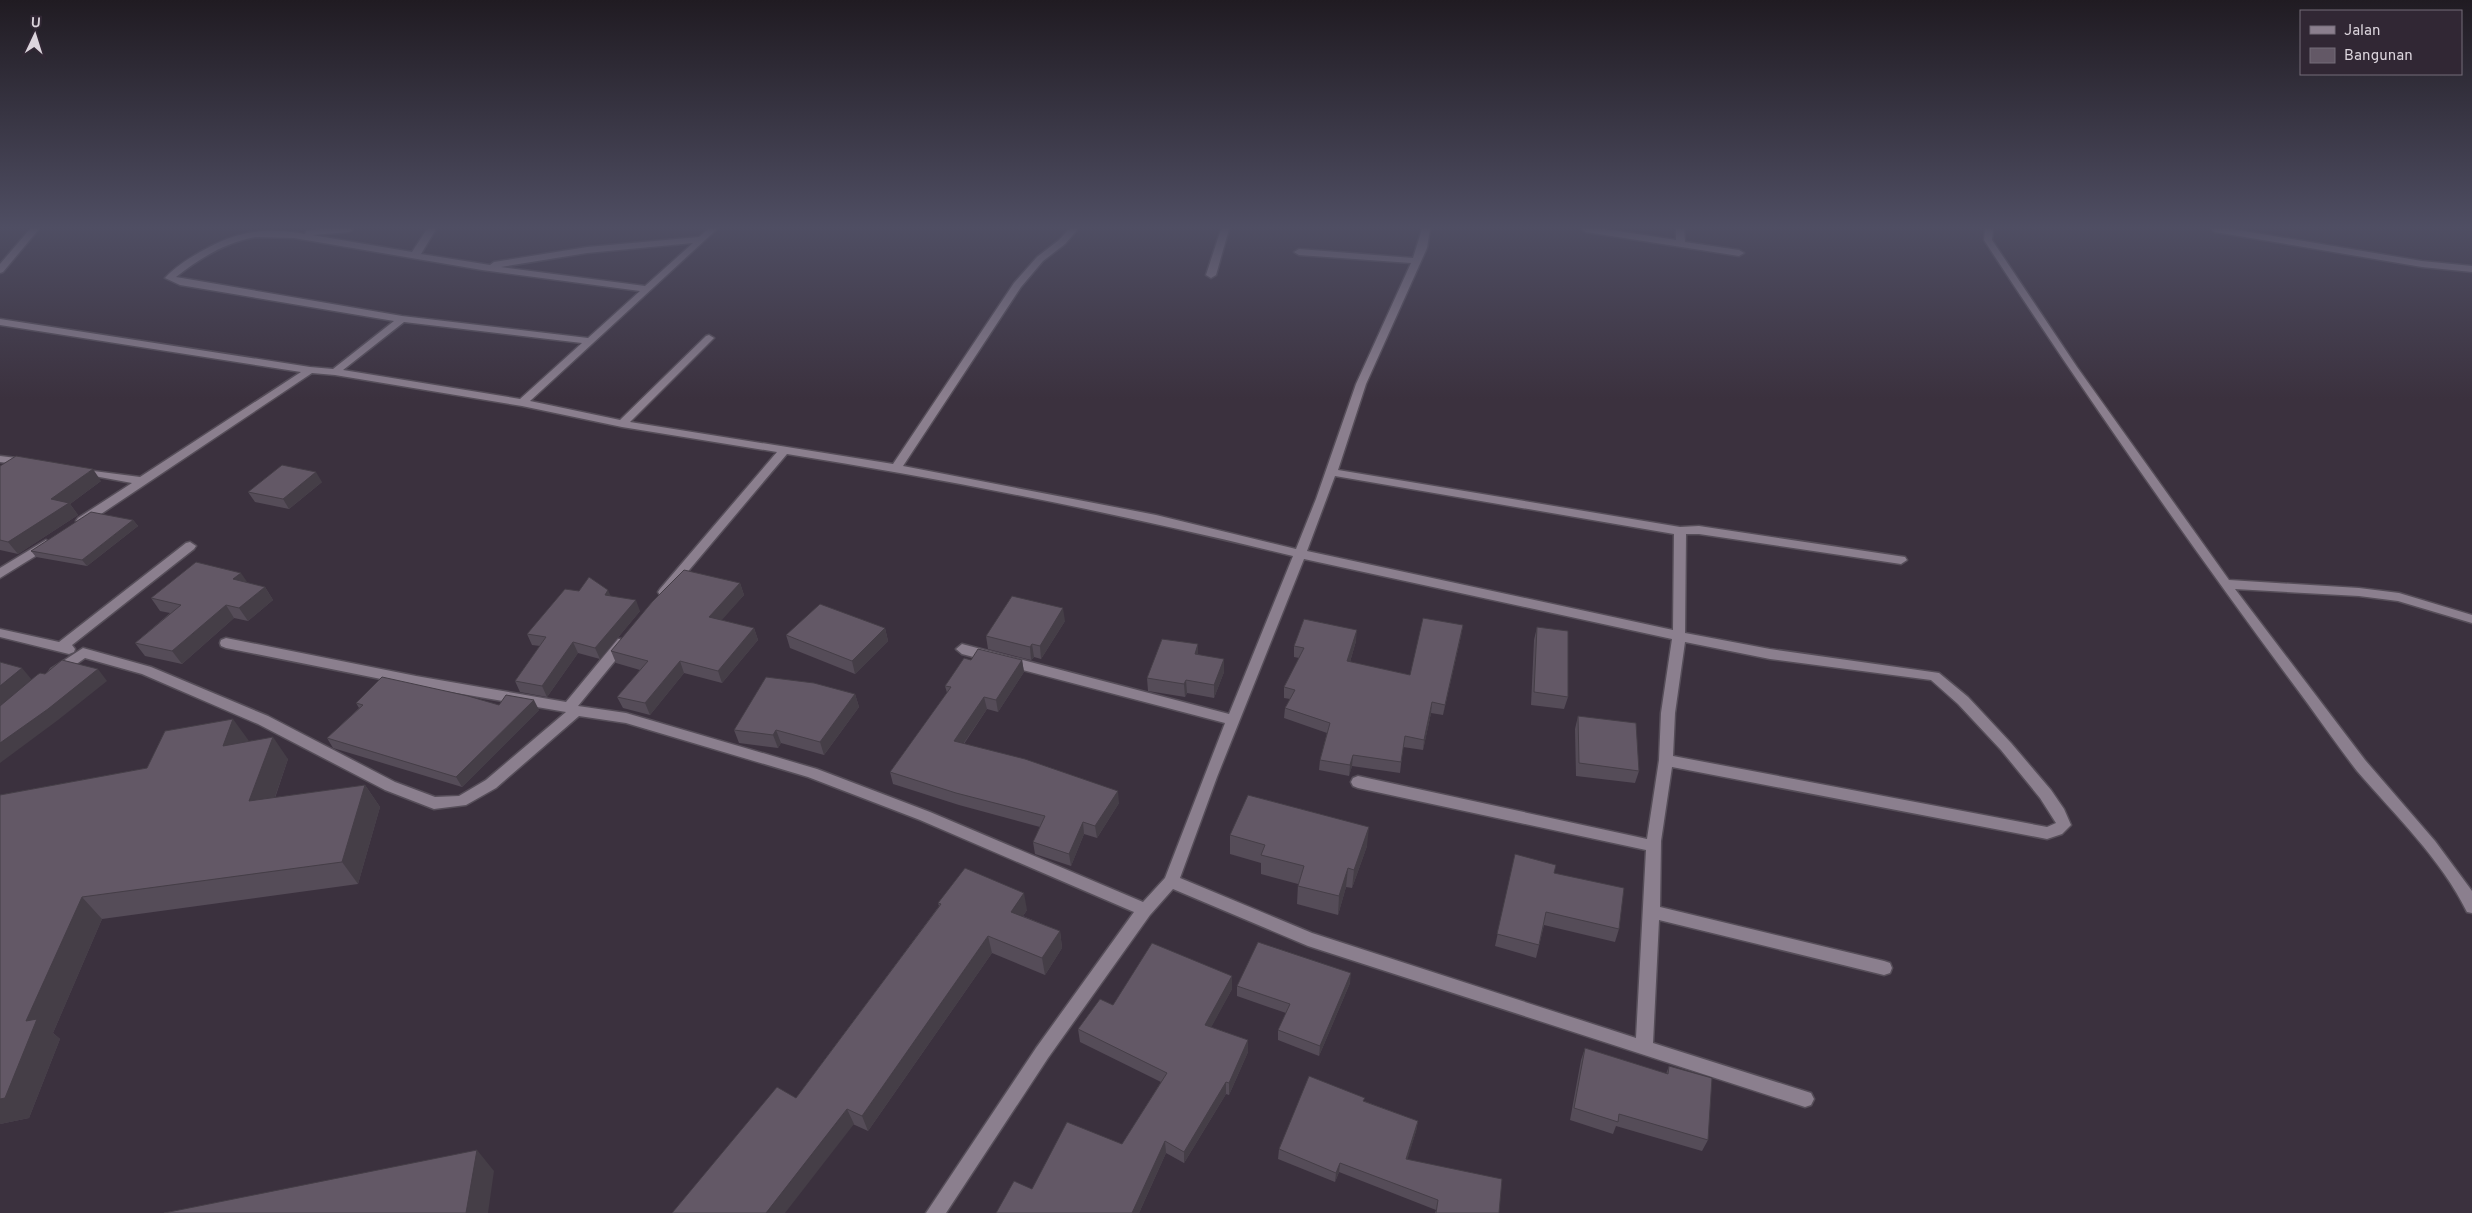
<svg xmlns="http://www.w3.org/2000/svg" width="2472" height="1213" viewBox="0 0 2472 1213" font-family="Overpass,sans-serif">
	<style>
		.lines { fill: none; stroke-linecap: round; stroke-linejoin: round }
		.minor-casing { stroke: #564e59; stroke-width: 3 }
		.tertiary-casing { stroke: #564e59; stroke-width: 3 }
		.minor { fill: #8b7f8e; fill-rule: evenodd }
		.tertiary { fill: #8b7f8e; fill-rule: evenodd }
		.wall { fill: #554c58 }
		.shaded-wall { fill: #453e47 }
		.building { fill: #635866; stroke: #453e47 }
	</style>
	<rect width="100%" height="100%" fill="#3b313e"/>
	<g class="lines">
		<g class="minor-casing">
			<g id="minor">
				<path d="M320,229H353L349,232L312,235L412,252L427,229H436L421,254L490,265L494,262L587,247L699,237L708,229H717L530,401L620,420L706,336L709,335L714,338L630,422L893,464L1014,283L1037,257L1059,240L1069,229H1078L1065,244L1043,261L1021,287L903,466L1156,515L1296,549L1316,499L1356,384L1411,263L1299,255L1294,252L1299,249L1413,258L1422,229H1430L1427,248L1366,384L1338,470L1680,527L1699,526L1905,557L1907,560L1901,564L1699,534H1686L1685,633L1770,649L1939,673L1968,697L2011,743L2051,790L2064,809L2071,825L2062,834L2047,839L1672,767L1661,841L1660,907L1884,961L1890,963L1892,968L1890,973L1884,975L1659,920L1653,1043L1811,1093L1814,1099L1811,1105L1805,1107L1308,946L1173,889L1150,915L1048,1058L946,1213H926L1036,1048L1134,912L920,820L808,777L626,723L579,716L496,788L466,805L434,809L385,790L258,724L142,674L85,658L61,675H51L49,672L51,669L83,648L151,667L268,716L395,782L435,797L459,796L486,780L566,712L416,686L226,648L221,646L220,643L221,640L226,638L416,676L566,702L618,639H628L629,642L628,645L578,706L626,713L817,769L930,812L1143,902L1165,878L1225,723L962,654L956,649L962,644L1229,714L1293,556C1126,515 957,481 787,454L668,595H660L658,592L660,589L777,452L622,427L522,406L335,375L312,373L86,524H78L76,521L78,518L132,483L78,473L76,471L78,469L140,477L301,372L0,325V319L310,367L333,369L394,321L180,285L165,278C175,267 188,259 200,252C237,231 263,227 305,234L306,231ZM256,237L294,238L482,270L640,291L588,338L402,316L176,277C200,258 226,242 256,237ZM693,243L645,286L501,267L587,253ZM404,322L582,343L520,399L343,370ZM1335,476L1674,534L1673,630L1307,551ZM1304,559L1672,639L1661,713L1659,760L1647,839L1358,776L1353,778L1351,782L1353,786L1358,788L1646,850L1636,1038L1312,933L1180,878L1217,777ZM1685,642L1770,659L1931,680L1958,704L2001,750L2040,798L2056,823L2047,827L1673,756L1675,713Z"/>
				<path d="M1221,229H1229L1216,275L1211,278L1206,275Z"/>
				<path d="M1582,229H1605L1676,240V229H1684L1685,242L1739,250L1744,253L1739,256L1586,232Z"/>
				<path d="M1985,229H1993L1992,240L2077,367L2229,580L2359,588L2399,593L2472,615V623L2398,601L2359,596L2235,589L2365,760L2435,841L2472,891V913L2467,912C2441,859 2395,815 2357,771C2340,749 2324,726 2308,704C2195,552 2087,398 1984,240Z"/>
				<path d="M2211,229H2232L2422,261L2472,266V272L2422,267L2215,232Z"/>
				<path d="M0,456L25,459L31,462L25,465L0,462Z"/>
				<path d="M46,540L52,544L50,547L0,578V568Z"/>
				<path d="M190,542L196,546L194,549L72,645L75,649L74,652L69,654L0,637V629L59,642L186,543Z"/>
			</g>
		</g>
		<g class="tertiary-casing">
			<path id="tertiary" d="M30,229H39L3,272L0,273V264Z"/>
		</g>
		<use href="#minor" class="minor"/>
		<use href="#tertiary" class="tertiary"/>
	</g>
	<g class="wall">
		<path d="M0,466L101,481L70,504L78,515L18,554L0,550Z"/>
		<path d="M322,482L289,509L255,502L248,492Z"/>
		<path d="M133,520L138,526L87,566L36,557L31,551Z"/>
		<path d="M248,583L265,587L273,600L248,621L234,618L182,664L145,656L135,643L170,613L160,611L151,598Z"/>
		<path d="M740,583L744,595L721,620L754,628L758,640L722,683L684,673L650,715L623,708L617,697L640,670L616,663L611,651Z"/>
		<path d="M579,591L611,596L640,611L600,659L578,653L547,697L520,692L515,681L540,646L532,645L527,634Z"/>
		<path d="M1065,621L1041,659L1034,657L1031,660L988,649L986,636Z"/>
		<path d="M1463,625L1461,636L1443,715L1431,713L1423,750L1403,747L1400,773L1352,766L1349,776L1319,770L1320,760L1327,733L1284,718L1285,708L1290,699L1284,698V687L1299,658L1294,657V646L1356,641L1350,662L1410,675Z"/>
		<path d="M1537,627L1568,697L1564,709L1531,705L1534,640Z"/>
		<path d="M885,628L888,641L855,674L790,648L786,635Z"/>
		<path d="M1198,654L1224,672L1214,698L1187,693L1185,697L1148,691L1147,678Z"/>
		<path d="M971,660H1022L1024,672L998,712L987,709L964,744L1119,803L1097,838L1084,834L1071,866L1035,854L1033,842L1040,827L959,805L893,784L890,772L947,693L945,686Z"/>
		<path d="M855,694L859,707L824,755L781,743L778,748L739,743L734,730Z"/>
		<path d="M356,703L539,710L462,787L333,748L327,738L359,708Z"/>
		<path d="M1578,716L1639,771L1635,783L1576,776L1575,729Z"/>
		<path d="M249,741L288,759L275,798L365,785L380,807L358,884L102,919L53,1033L60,1039L29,1118L0,1124V795L147,768Z"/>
		<path d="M1230,835L1367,846L1352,888L1346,887L1338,915L1297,904L1298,884L1261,874V863L1230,854Z"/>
		<path d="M1515,854L1554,873L1619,929L1615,942L1544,925L1536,958L1495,946Z"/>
		<path d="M938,903L1027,910L1023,916L1060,931L1062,948L1045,975L992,953L868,1131L796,1098L939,906Z"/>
		<path d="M1350,983L1319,1056L1278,1040V1030L1286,1013L1237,996V986Z"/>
		<path d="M1232,989L1211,1027L1248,1040V1052L1229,1095L1226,1094L1184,1163L1166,1153L1139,1213H996L1032,1189L1122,1144L1161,1082L1080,1042L1078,1029L1113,1005Z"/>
		<path d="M1585,1048L1666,1074L1669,1066L1708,1140L1702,1151L1616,1126L1613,1134L1570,1120L1581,1060Z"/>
		<path d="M1364,1101L1418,1121L1416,1131L1407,1159L1499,1213H1435L1436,1210L1339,1172L1335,1182L1278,1159L1279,1149Z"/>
	</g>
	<g class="shaded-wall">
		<path d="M93,469L101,481L70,504L78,515L18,554L8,542L51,499Z"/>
		<path d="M316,472L322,482L289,509L283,499Z"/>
		<path d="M133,520L138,526L87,566L82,560Z"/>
		<path d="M241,573L250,586L233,579Z"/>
		<path d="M740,583L744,595L714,629L709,617Z"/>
		<path d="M265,587L273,600L248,621L239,608Z"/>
		<path d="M608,590L613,601L605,595Z"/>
		<path d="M636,600L640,611L600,659L595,648Z"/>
		<path d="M226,605L234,618L182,664L172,651Z"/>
		<path d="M1063,608L1065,621L1041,659L1040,646Z"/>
		<path d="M1463,625L1461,636L1443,715L1445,705Z"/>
		<path d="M754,628L758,640L722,683L718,671Z"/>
		<path d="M885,628L888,641L855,674L852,661Z"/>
		<path d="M1357,630L1356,641L1347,672V661Z"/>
		<path d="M573,642L578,653L547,697L542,686Z"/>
		<path d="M1032,644L1034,657L1031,660L1030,647Z"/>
		<path d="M1198,644V657L1195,654Z"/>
		<path d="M1224,659V672L1214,698V685Z"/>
		<path d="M1022,660L1024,672L998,712L996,700Z"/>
		<path d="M680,661L684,673L650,715L645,703Z"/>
		<path d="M22,668L32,680L0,707V686Z"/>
		<path d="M98,669L107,681L58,720L0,763V743Z"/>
		<path d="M1186,680L1187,693L1185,697L1184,684Z"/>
		<path d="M855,694L859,707L824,755L820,742Z"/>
		<path d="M984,697L987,709L957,753L954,741Z"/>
		<path d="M534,700L539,710L462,787L456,777Z"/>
		<path d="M1432,702L1431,713L1423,750L1424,740Z"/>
		<path d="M233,719L249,741L239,768L223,746Z"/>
		<path d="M776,730L781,743L778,748L773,735Z"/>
		<path d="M273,737L288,759L266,823L249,801Z"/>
		<path d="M1353,755L1352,766L1349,776L1350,765Z"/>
		<path d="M365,785L380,807L358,884L342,862Z"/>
		<path d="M1118,791L1119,803L1097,838L1095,826Z"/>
		<path d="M1083,822L1084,834L1071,866L1069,854Z"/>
		<path d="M1369,827L1367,846L1352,888L1354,870Z"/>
		<path d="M1348,868L1346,887L1338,915L1339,896Z"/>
		<path d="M1024,893L1027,910L1014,929L1011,912Z"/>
		<path d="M82,897L102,919L53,1033L60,1039L29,1118L0,1124V1099L26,1021Z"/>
		<path d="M1060,931L1062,948L1045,975L1042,958Z"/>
		<path d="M988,936L992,953L868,1131L862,1116Z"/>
		<path d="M1351,973L1350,983L1319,1056L1320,1046Z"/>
		<path d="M1232,976V989L1206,1037L1205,1025Z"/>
		<path d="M1248,1040V1052L1229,1095V1083Z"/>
		<path d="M1226,1082V1094L1184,1163V1152Z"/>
		<path d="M847,1109L854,1124L785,1213H766Z"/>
		<path d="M1418,1121L1416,1131L1405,1168L1406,1159Z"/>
		<path d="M1165,1141L1166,1153L1139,1213H1132Z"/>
		<path d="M477,1150L494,1171L488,1213H466Z"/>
		<path d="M1340,1163L1339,1172L1335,1182L1336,1173Z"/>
	</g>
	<g class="building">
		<path d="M16,456L93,469L51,499L69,503L8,542L0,540V466Z"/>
		<path d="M282,465L316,472L283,499L248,492Z"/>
		<path d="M91,512L133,520L82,560L31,551Z"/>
		<path d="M196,562L241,573L233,579L265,587L239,608L226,605L172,651L135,643L181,605L151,598Z"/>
		<path d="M684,570L740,583L709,617L754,628L718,671L680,661L645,703L617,697L648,661L611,651L652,602Z"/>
		<path d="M589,577L608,590L605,595L636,600L595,648L573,642L542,686L515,681L546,637L527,634L565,589L579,591Z"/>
		<path d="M1012,596L1063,608L1040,646L1032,644L1030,647L986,636Z"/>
		<path d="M820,604L885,628L852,661L786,635Z"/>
		<path d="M1423,618L1463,625L1445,705L1432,702L1424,740L1405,736L1401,762L1353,755L1350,765L1320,760L1330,723L1285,708L1295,690L1284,687L1304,648L1294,646L1304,619L1357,630L1347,661L1410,675Z"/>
		<path d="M1537,627L1568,631V697L1534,692Z"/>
		<path d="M1162,639L1198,644L1195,654L1224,659L1214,685L1186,680L1184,684L1147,678Z"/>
		<path d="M978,649L1022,660L996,700L984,697L954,741L1025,759L1118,791L1095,826L1083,822L1069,854L1033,842L1045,816L956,793L890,772L951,687L945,686L964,658L971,660Z"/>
		<path d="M62,660L98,669L48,709L0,743V706L37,675L40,673L45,674Z"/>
		<path d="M0,662L22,668L0,686Z"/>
		<path d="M382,677L468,696L499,705L506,695L534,700L456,777L327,738L363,705L356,703Z"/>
		<path d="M766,677L814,683L855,694L820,742L776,730L773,735L734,730Z"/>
		<path d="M1578,716L1636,723L1639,771L1579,763Z"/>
		<path d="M233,719L223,746L273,737L249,801L365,785L342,862L82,897L26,1021L37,1019L5,1098L0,1099V795L147,768L165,731Z"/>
		<path d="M1248,795L1369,827L1354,870L1348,868L1339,896L1298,886L1304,866L1261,855L1265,845L1230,835Z"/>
		<path d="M1515,854L1556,865L1554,873L1624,888L1619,929L1546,912L1539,945L1497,934Z"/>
		<path d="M965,868L1024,893L1011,912L1060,931L1042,958L988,936L862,1116L847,1109L766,1213H672L777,1087L796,1098L941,904L938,903Z"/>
		<path d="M1258,942L1351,973L1320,1046L1278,1030L1290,1004L1237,986Z"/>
		<path d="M1152,943L1232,976L1205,1025L1248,1040L1229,1083L1226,1082L1184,1152L1165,1141L1132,1213H996L1014,1181L1032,1189L1067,1122L1122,1144L1167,1073L1078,1029L1100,999L1113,1005Z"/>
		<path d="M1585,1048L1668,1074L1669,1066L1712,1078L1708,1140L1619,1114L1618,1122L1574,1108Z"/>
		<path d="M1309,1076L1365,1098L1363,1101L1418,1121L1406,1159L1502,1179L1499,1213H1436L1438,1200L1340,1163L1336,1173L1279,1149Z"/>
		<path d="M477,1150L466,1213H164Z"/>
	</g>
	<linearGradient id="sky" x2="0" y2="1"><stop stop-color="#201b22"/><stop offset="0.57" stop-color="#4f4e63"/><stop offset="1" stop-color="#4f4e63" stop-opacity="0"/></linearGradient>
	<rect width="2472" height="399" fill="url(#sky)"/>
	<rect x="2300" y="10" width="162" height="65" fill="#312734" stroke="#756d78"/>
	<rect x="2310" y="26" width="25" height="8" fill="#8b7f8e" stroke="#756d78"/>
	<text x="2344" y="35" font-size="15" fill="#dcd5dd">Jalan</text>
	<rect x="2310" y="48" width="25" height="15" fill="#635866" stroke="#756d78"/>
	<text x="2344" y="60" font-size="15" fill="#dcd5dd">Bangunan</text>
	<g transform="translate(35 35) rotate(4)" stroke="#312734" stroke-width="4" paint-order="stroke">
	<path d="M0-4L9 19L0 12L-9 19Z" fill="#dcd5dd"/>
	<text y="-8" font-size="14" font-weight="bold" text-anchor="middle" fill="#dcd5dd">U</text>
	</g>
</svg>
